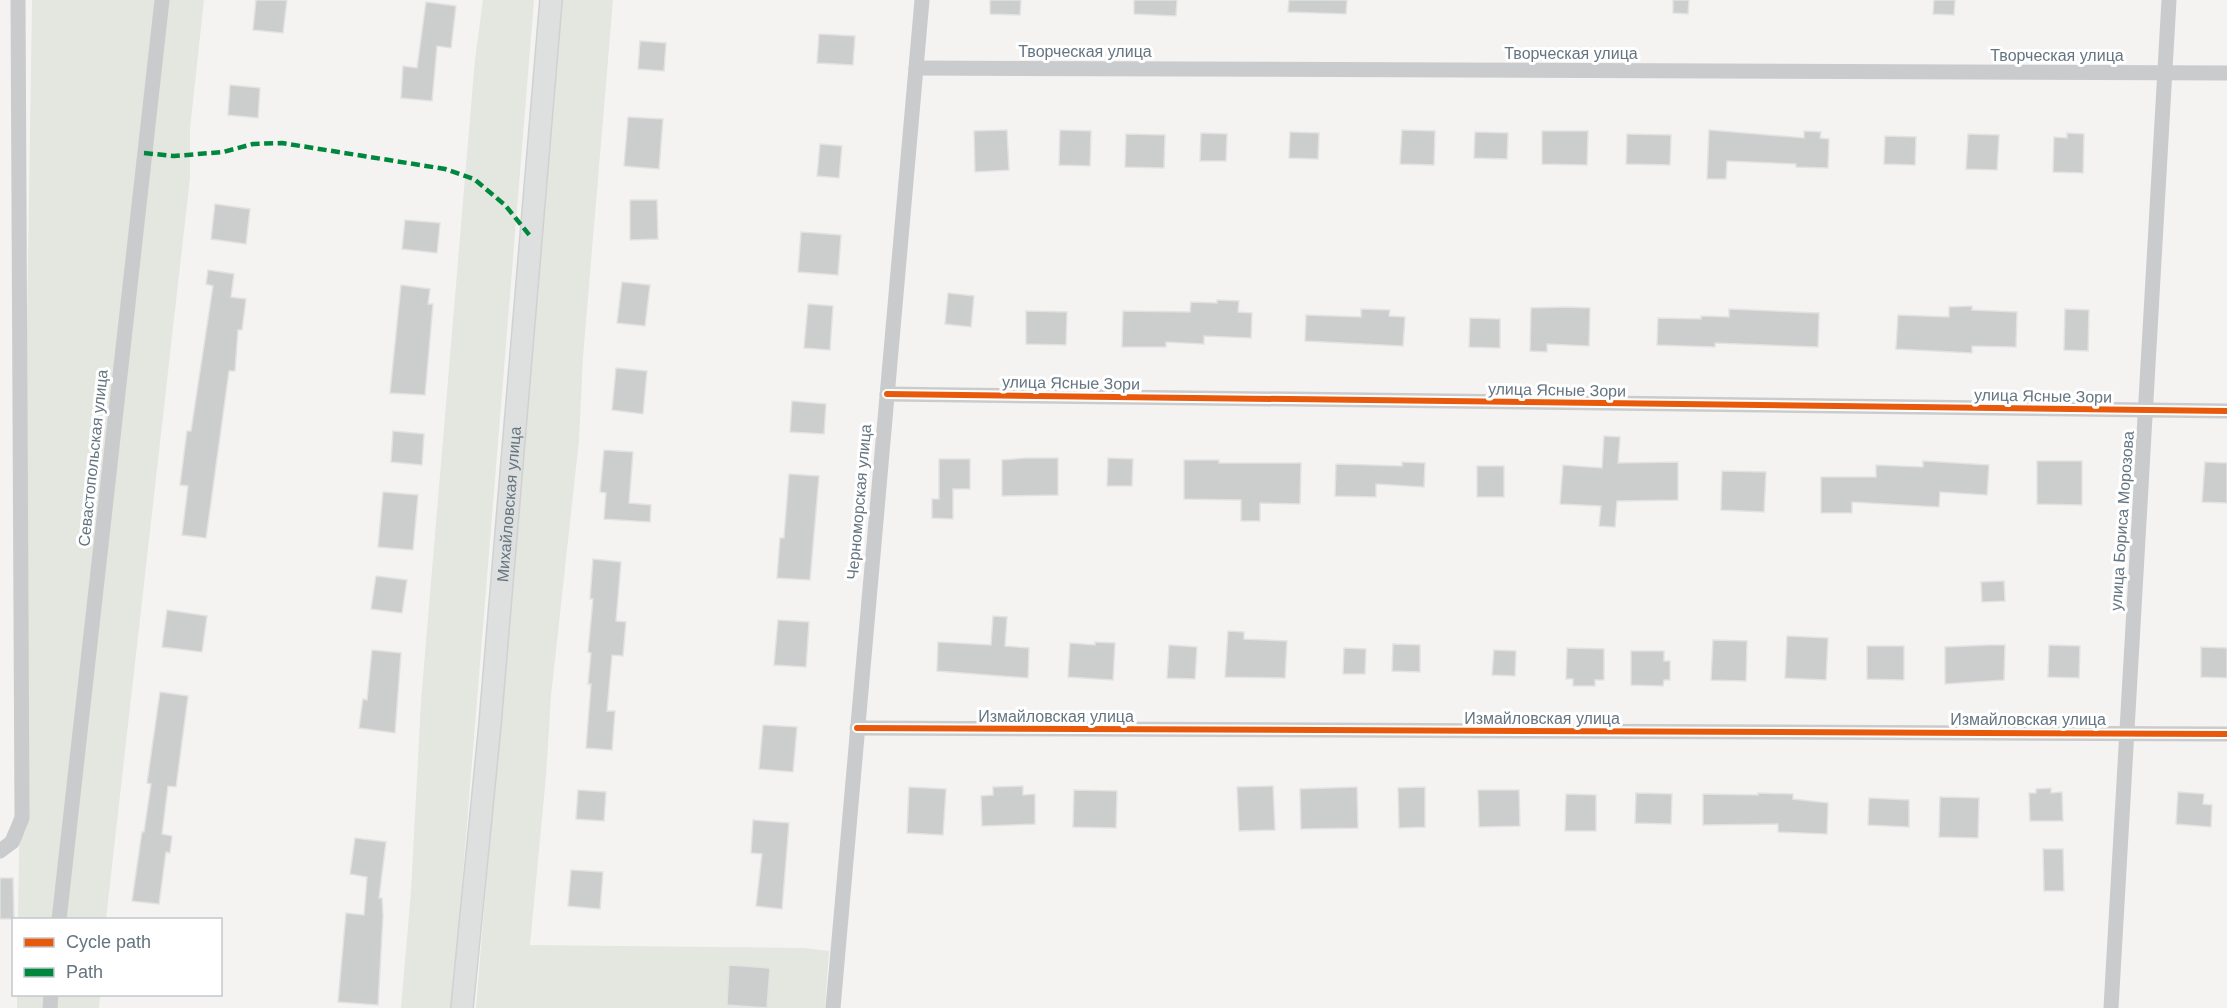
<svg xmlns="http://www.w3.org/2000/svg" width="2227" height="1008" viewBox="0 0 2227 1008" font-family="Arial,sans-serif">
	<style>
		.green { fill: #e4e6e0 }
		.building { fill: #cccdcd; stroke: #e3e2e2; stroke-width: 1.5 }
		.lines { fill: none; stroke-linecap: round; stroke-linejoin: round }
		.secondary-casing { stroke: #d0d1d2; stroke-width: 24 }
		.street { stroke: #cacbcc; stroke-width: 15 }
		.secondary { stroke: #dedfdf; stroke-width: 21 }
		.quiet { stroke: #00873e; stroke-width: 4.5; stroke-dasharray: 9 4.5; stroke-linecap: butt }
		.cycleway-casing { stroke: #fff; stroke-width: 10 }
		.cycleway { stroke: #e8590c; stroke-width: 6 }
		.labels { text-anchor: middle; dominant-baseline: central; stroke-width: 6; stroke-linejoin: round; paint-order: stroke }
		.street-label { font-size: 16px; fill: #647581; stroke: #fff }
	</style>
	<rect width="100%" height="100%" fill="#f4f3f2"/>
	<g class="green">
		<path d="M32,0H204L190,129V178L106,919L18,920Z"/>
		<path d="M483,0H534L452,1008H401L411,891L421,701L475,59Z"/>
		<path d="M559,0H613L583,357L579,440L551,696L546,776L530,945L804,948L829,951L825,1008H476Z"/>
		<path d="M17,995H100L99,1008H17Z"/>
	</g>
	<g class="building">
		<path d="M256,0H287L283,33L253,30Z"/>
		<path d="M990,0H1021L1020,15L990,14Z"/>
		<path d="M1134,0H1177L1176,16L1134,14Z"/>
		<path d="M1289,0H1347L1346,14L1288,12Z"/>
		<path d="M1673,0H1689L1688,14L1673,13Z"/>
		<path d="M1934,0H1955L1954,15L1933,14Z"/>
		<path d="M426,2L456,6L451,48L437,46L432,101L401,98L403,66L417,68Z"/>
		<path d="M819,34L855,36L853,65L817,63Z"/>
		<path d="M640,41L666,43L664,71L638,69Z"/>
		<path d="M230,85L260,88L258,118L228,115Z"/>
		<path d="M628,117L663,119L659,169L624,166Z"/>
		<path d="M1007,130L1009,170L975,172L974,131Z"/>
		<path d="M1060,130L1091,131L1090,166L1059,165Z"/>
		<path d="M1402,130L1435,131L1434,165L1400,164Z"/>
		<path d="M1709,130L1804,138V131L1821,132L1820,138L1829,139L1828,168L1796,167V164L1727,161L1726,179H1707Z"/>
		<path d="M1542,131H1588L1587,165L1542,164Z"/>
		<path d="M1290,132L1319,133L1318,159L1289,158Z"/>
		<path d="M1475,132L1508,133L1507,159L1474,158Z"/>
		<path d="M1201,133L1227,134L1226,161H1200Z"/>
		<path d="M2067,133L2084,134L2083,173L2053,172L2054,137L2067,138Z"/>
		<path d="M1126,134L1165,135L1164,168L1125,167Z"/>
		<path d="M1627,134L1671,135L1670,165L1626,164Z"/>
		<path d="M1968,134L1999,135L1997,170L1966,169Z"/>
		<path d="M1885,136L1916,137L1915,165L1884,164Z"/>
		<path d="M820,144L842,146L839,178L817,176Z"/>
		<path d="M630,200H657L658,239L630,240Z"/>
		<path d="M215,204L250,209L246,244L211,239Z"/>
		<path d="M405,220L440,223L437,253L402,249Z"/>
		<path d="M801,232L841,235L838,275L798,272Z"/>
		<path d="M208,270L234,274L231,297L246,299L242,330H238L235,371H229L206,538L182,535L188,486L180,485L187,431H191L213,286L206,284Z"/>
		<path d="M622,282L650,285L645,326L617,323Z"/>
		<path d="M401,285L430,289L428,304H433L425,395L390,393Z"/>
		<path d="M948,293L974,296L971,327L945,324Z"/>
		<path d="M1217,300L1239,301L1238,312L1252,313L1251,338L1204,336V344L1166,342V347H1122L1123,311L1190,312L1191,302L1217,303Z"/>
		<path d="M808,304L833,306L830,350L804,348Z"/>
		<path d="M1972,306V310L2017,312L2016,347L1972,346V353L1896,349L1898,315L1949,317V307Z"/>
		<path d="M1567,307L1590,308L1589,346L1547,344V352L1530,351L1531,308Z"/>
		<path d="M1361,309L1390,310L1389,316L1405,317L1403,346L1305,341L1306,315L1361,317Z"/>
		<path d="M1729,309L1819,313L1818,347L1715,343V347L1657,345L1658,318L1701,319V316L1729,317Z"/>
		<path d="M2065,309L2089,310L2088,351L2064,350Z"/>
		<path d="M1026,311L1067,312L1066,345L1026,344Z"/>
		<path d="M1470,318L1500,319V348L1469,347Z"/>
		<path d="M616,368L647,371L643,414L612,410Z"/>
		<path d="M792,401L826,404L824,434L790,432Z"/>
		<path d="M393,431L424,434L422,465L391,462Z"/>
		<path d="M1604,436L1620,437L1618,463L1678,462V500L1617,501L1615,527L1599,526L1601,506L1560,504L1563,465L1602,468Z"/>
		<path d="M604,450L633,452L629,503L651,505L650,522L604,519L606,493L600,492Z"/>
		<path d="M1026,458H1058V495L1002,496V460Z"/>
		<path d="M1108,458L1133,459L1132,486H1107Z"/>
		<path d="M939,459H970V489H953V519L932,518V499H939Z"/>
		<path d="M1184,460H1219V463H1301L1300,504L1260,503V521H1241V500L1184,499Z"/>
		<path d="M1923,461L1989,465L1987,495L1940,492L1939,507L1852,502V513H1821V477H1876V465L1923,467Z"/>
		<path d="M2037,461H2082V505L2037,504Z"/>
		<path d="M1402,462L1425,463L1424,487L1376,484V497L1335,496L1336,464L1402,466Z"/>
		<path d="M2205,462L2227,463V503L2202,502Z"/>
		<rect x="1477" y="466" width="27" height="31"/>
		<path d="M1722,471L1766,472L1764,512L1721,510Z"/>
		<path d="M789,474L819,476L810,580L777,578L780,538H784Z"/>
		<path d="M383,492L418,495L413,550L378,547Z"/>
		<path d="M593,559L621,562L616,621L626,622L623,656L612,655L607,711H615L612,750L586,748L591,684H588L591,653L588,652L593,599H590Z"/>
		<path d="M376,576L407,580L402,613L371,609Z"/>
		<path d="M2004,581L2005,601L1982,602L1981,582Z"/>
		<path d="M167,610L207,616L202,652L162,647Z"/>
		<path d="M993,616L1007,617L1005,646L1029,648L1028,678L937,671L938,642L991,645Z"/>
		<path d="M778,620L809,622L806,667L774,665Z"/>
		<path d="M1228,631L1244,632V639L1287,641L1285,678L1225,677Z"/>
		<path d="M1787,636L1828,638L1826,680L1785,678Z"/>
		<path d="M1713,640L1747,641L1746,681L1711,680Z"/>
		<path d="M1095,642L1115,643L1113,680L1068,677L1070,643L1095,645Z"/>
		<path d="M1393,644L1420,645V672L1392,671Z"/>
		<path d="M1169,645L1197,647L1195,679L1167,678Z"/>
		<path d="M1989,645H2005L2004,680L1945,684V647Z"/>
		<path d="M2049,645L2080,646L2079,678L2048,677Z"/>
		<path d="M1867,646H1904V680L1867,679Z"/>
		<path d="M2201,647L2227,648V678L2201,677Z"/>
		<path d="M1344,648L1366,649L1365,674H1343Z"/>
		<path d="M1567,648L1604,649V680H1595V686H1573V679H1566Z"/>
		<path d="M372,650L401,653L395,733L359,728L363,699L367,700Z"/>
		<path d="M1494,650L1516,651L1515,676L1492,675Z"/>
		<path d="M1631,651H1664V661H1670V680H1664L1663,686L1631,685Z"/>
		<path d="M160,692L188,696L176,787L168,786L162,834L172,836L170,853L166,852L159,904L132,901L142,832H144L151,784L147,783Z"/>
		<path d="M763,725L797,727L793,772L759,769Z"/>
		<path d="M1023,786V795L1035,794V824L982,826L981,796L993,795V787Z"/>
		<path d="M1273,786L1275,830L1239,831L1237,787Z"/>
		<path d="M909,787L946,789L943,835L907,833Z"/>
		<path d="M1357,787L1358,828L1301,829L1300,789Z"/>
		<path d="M1425,787V827L1399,828L1398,788Z"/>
		<path d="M2051,788V793L2062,792L2063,821H2030L2029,793H2036V789Z"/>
		<path d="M578,790L606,792L604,821L576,819Z"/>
		<path d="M1074,790L1117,791L1116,828L1073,827Z"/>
		<path d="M1478,790H1519L1520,826L1479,827Z"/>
		<path d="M2178,792L2204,794L2203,804L2212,805L2211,827L2176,824Z"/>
		<path d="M1636,793L1672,794L1671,824L1635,823Z"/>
		<path d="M1758,793L1793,794V799L1828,803L1827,834L1778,832V824L1703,825V794L1758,795Z"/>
		<path d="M1566,794L1596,795V831H1565Z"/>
		<path d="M1940,797L1979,798L1978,838L1939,837Z"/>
		<path d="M1869,798L1909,800V827L1868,825Z"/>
		<path d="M753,820L789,823L782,909L756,906L762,854L751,853Z"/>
		<path d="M355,838L386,842L379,898H382L383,916L378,1005L338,1002L346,913L364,915L367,877L350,874Z"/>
		<path d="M2043,849H2063L2064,891H2044Z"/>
		<path d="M571,870L603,872L600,909L568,906Z"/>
		<path d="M0,878H13L14,919H0Z"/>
		<path d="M729,965L770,968L767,1008L727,1005Z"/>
	</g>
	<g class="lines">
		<g class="secondary-casing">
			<g id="secondary">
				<path id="s1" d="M462,1008L490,724L551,0"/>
			</g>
		</g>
		<g class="street">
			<path d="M916,68L2227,73"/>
			<path d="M887,394L2227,411"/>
			<path d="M857,728L2227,734"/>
			<path d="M12,842L22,818L18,0"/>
			<path d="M0,851L12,842L16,833"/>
			<path d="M59,920L162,0"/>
			<path d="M50,1008L51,994"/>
			<path d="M833,1008L922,0"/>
			<path d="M2111,1008L2169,0"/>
		</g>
		<use href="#secondary" class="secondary"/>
		<path class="quiet" d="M144,153L174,156L223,152L253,144L282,143L445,169L474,179L505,205L531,237"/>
		<g class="cycleway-casing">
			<g id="cycleway">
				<path d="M887,394L2227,411"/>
				<path d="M857,728L2227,734"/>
			</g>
		</g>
		<use href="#cycleway" class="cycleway"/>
	</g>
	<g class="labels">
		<g class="street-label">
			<text x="1085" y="51">Творческая улица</text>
			<text x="1571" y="53">Творческая улица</text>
			<text x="2057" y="55">Творческая улица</text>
			<text transform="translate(1071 383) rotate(1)">улица Ясные Зори</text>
			<text transform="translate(1557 390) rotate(1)">улица Ясные Зори</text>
			<text transform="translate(2043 396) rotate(1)">улица Ясные Зори</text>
			<text transform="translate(93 458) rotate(-84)">Севастопольская улица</text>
			<text transform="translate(859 502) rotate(-85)">Черноморская улица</text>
			<text stroke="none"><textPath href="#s1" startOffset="506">Михайловская улица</textPath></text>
			<text transform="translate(2122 521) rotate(-86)">улица Бориса Морозова</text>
			<text x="1056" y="716">Измайловская улица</text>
			<text x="1542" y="718">Измайловская улица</text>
			<text x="2028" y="719">Измайловская улица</text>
		</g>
	</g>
	<rect x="12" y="918" width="210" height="78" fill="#ffffff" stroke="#c1c8cd" stroke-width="1.5"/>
	<rect x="24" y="938" width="30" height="9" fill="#e8590c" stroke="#c1c8cd" stroke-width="1.5"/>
	<text x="66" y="948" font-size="18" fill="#647581">Cycle path</text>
	<rect x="24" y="968" width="30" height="9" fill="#00873e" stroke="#c1c8cd" stroke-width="1.5"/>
	<text x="66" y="978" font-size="18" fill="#647581">Path</text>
</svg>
